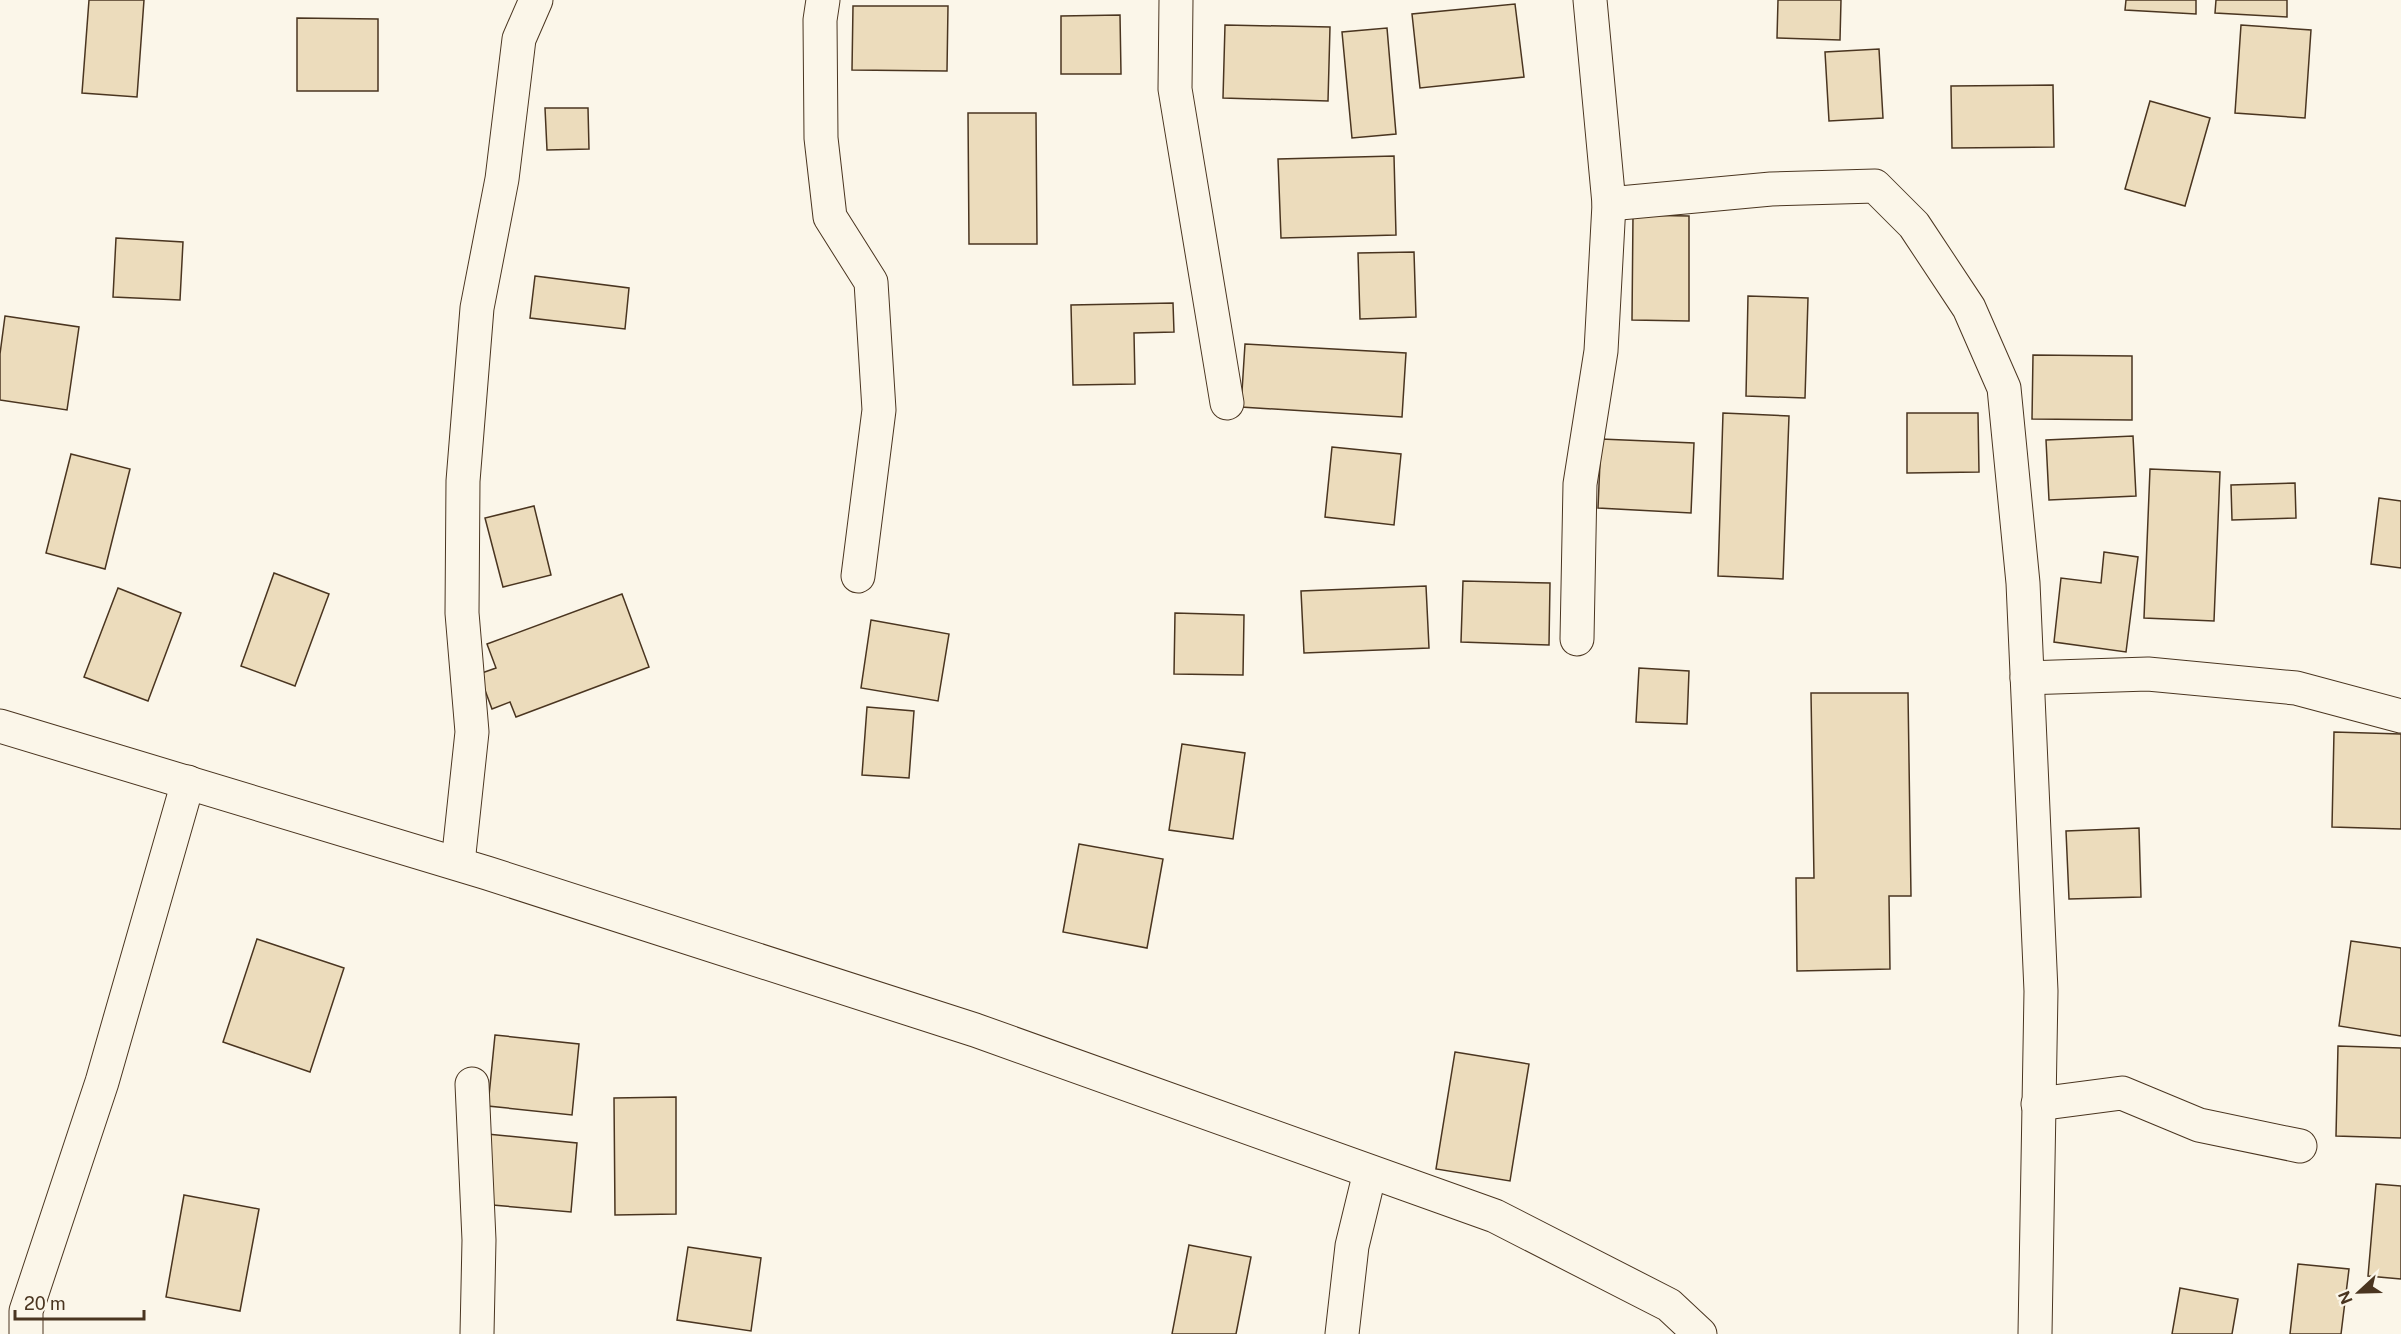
<svg xmlns="http://www.w3.org/2000/svg" width="2401" height="1334" viewBox="0 0 2401 1334" font-family="'Public Sans',sans-serif">
	<style>
		.building { fill: #ecdcbc; stroke: #4a3520; stroke-width: 1.5 }
		.lines { fill: none; stroke-linecap: round; stroke-linejoin: round }
		.street-casing { stroke: #4a3520; stroke-width: 35 }
		.street { stroke: #fbf6e9; stroke-width: 33 }
	</style>
	<rect width="100%" height="100%" fill="#fbf6e9"/>
	<g class="building">
		<path d="M89,0H144L137,97L82,93Z"/>
		<path d="M1778,0H1841L1840,40L1777,38Z"/>
		<path d="M2126,0H2196V14L2125,10Z"/>
		<path d="M2216,0H2287V17L2215,13Z"/>
		<path d="M1515,4L1524,77L1420,88L1412,14Z"/>
		<path d="M853,6H948L947,71L852,70Z"/>
		<path d="M1120,15L1121,74H1061V16Z"/>
		<path d="M297,18L378,19V91H297Z"/>
		<path d="M1225,25L1330,27L1328,101L1223,98Z"/>
		<path d="M2241,25L2311,30L2305,118L2235,113Z"/>
		<path d="M1387,28L1396,134L1352,138L1342,32Z"/>
		<path d="M1879,49L1883,118L1829,121L1825,52Z"/>
		<path d="M2053,85L2054,147L1952,148L1951,86Z"/>
		<path d="M2150,101L2210,118L2185,206L2125,189Z"/>
		<path d="M545,108H588L589,149L547,150Z"/>
		<path d="M968,113H1036L1037,244H969Z"/>
		<path d="M1394,156L1396,235L1281,238L1278,159Z"/>
		<path d="M1633,215L1689,216V321L1632,320Z"/>
		<path d="M116,238L183,242L180,300L113,297Z"/>
		<path d="M1414,252L1416,317L1360,319L1358,253Z"/>
		<path d="M535,276L629,288L625,329L530,318Z"/>
		<path d="M1748,296L1808,298L1805,398L1746,396Z"/>
		<path d="M1173,303L1174,332L1134,333L1135,384L1073,385L1071,305Z"/>
		<path d="M5,316L79,327L67,410L0,400V354Z"/>
		<path d="M1245,344L1406,353L1402,417L1241,407Z"/>
		<path d="M2033,355L2132,356V420L2032,419Z"/>
		<path d="M1723,413L1789,416L1783,579L1718,576Z"/>
		<path d="M1907,413H1978L1979,472L1907,473Z"/>
		<path d="M2133,436L2136,496L2049,500L2046,440Z"/>
		<path d="M1601,439L1694,443L1691,513L1598,508Z"/>
		<path d="M1332,447L1401,454L1394,525L1325,517Z"/>
		<path d="M71,454L130,469L105,569L46,553Z"/>
		<path d="M2150,469L2220,472L2214,621L2144,618Z"/>
		<path d="M2295,483L2296,518L2232,520L2231,485Z"/>
		<path d="M2379,498L2401,501V568L2371,564Z"/>
		<path d="M534,506L551,575L503,587L485,518Z"/>
		<path d="M2104,552L2138,557L2126,652L2054,642L2061,578L2101,583Z"/>
		<path d="M274,573L329,594L295,686L241,666Z"/>
		<path d="M1463,581L1550,583L1549,645L1461,642Z"/>
		<path d="M1426,586L1429,648L1304,653L1301,591Z"/>
		<path d="M118,588L181,613L148,701L84,677Z"/>
		<path d="M622,594L649,667L516,717L510,702L492,709L479,674L496,668L487,644Z"/>
		<path d="M1175,613L1244,615L1243,675L1174,674Z"/>
		<path d="M871,620L949,634L938,701L861,688Z"/>
		<path d="M1639,668L1689,671L1687,724L1636,722Z"/>
		<path d="M1811,693H1908L1911,896H1889L1890,969L1797,971L1796,878H1814Z"/>
		<path d="M867,707L914,711L909,778L862,775Z"/>
		<path d="M2334,732L2401,734V829L2332,827Z"/>
		<path d="M1182,744L1245,753L1233,839L1169,830Z"/>
		<path d="M2139,828L2141,897L2069,899L2066,831Z"/>
		<path d="M1079,844L1163,859L1147,948L1063,932Z"/>
		<path d="M257,939L344,968L310,1072L223,1042Z"/>
		<path d="M2351,941L2401,948V1036L2339,1026Z"/>
		<path d="M495,1035L579,1044L572,1115L488,1106Z"/>
		<path d="M2338,1046L2401,1048V1138L2336,1136Z"/>
		<path d="M1455,1052L1529,1064L1510,1181L1436,1169Z"/>
		<path d="M676,1097V1214L615,1215L614,1098Z"/>
		<path d="M487,1134L577,1143L571,1212L481,1204Z"/>
		<path d="M2376,1184L2401,1186V1279L2368,1276Z"/>
		<path d="M184,1195L259,1209L240,1311L166,1297Z"/>
		<path d="M1189,1245L1251,1257L1236,1334H1172Z"/>
		<path d="M688,1247L761,1258L751,1331L677,1320Z"/>
		<path d="M2298,1264L2349,1269L2341,1334H2290Z"/>
		<path d="M2180,1288L2238,1299L2232,1334H2172Z"/>
	</g>
	<g class="lines">
		<g class="street-casing">
			<g id="street">
				<path d="M823,0L820,20L821,138L830,217L871,282L879,410L858,576"/>
				<path d="M1176,0L1175,89L1227,403"/>
				<path d="M1590,0L1609,204L1771,189L1875,186L1914,225L1969,308L2004,388L2023,583L2041,991L2035,1334"/>
				<path d="M1577,639L1580,484L1601,351L1609,204"/>
				<path d="M2027,678L2148,674L2296,688L2401,716"/>
				<path d="M0,726L487,873L975,1030L1495,1216L1669,1305L1700,1334"/>
				<path d="M458,863L472,732L462,613L463,481L477,308L502,179L519,39L536,0"/>
				<path d="M472,1084L479,1240L477,1334"/>
				<path d="M2038,1104L2122,1093L2199,1125L2300,1146"/>
				<path d="M26,1334V1311L102,1082L188,782"/>
				<path d="M1342,1334L1352,1246L1370,1172"/>
			</g>
		</g>
		<use href="#street" class="street"/>
	</g>
	<g transform="translate(2359 1292) rotate(248)" stroke="#fbf6e9" stroke-width="4.5" paint-order="stroke">
	<path d="M0-4.5L10 22L0 15L-10 22Z" fill="#4a3520"/>
	<text y="-9" font-size="16" font-weight="bold" text-anchor="middle" fill="#4a3520">N</text>
	</g>
	<path d="M15 1310v9h129v-9" fill="none" stroke="#4a3520" stroke-width="3"/>
	<text x="24" y="1310" font-size="18" fill="#4a3520" stroke="#fbf6e9" stroke-width="4.5" paint-order="stroke">20 m</text>
</svg>
